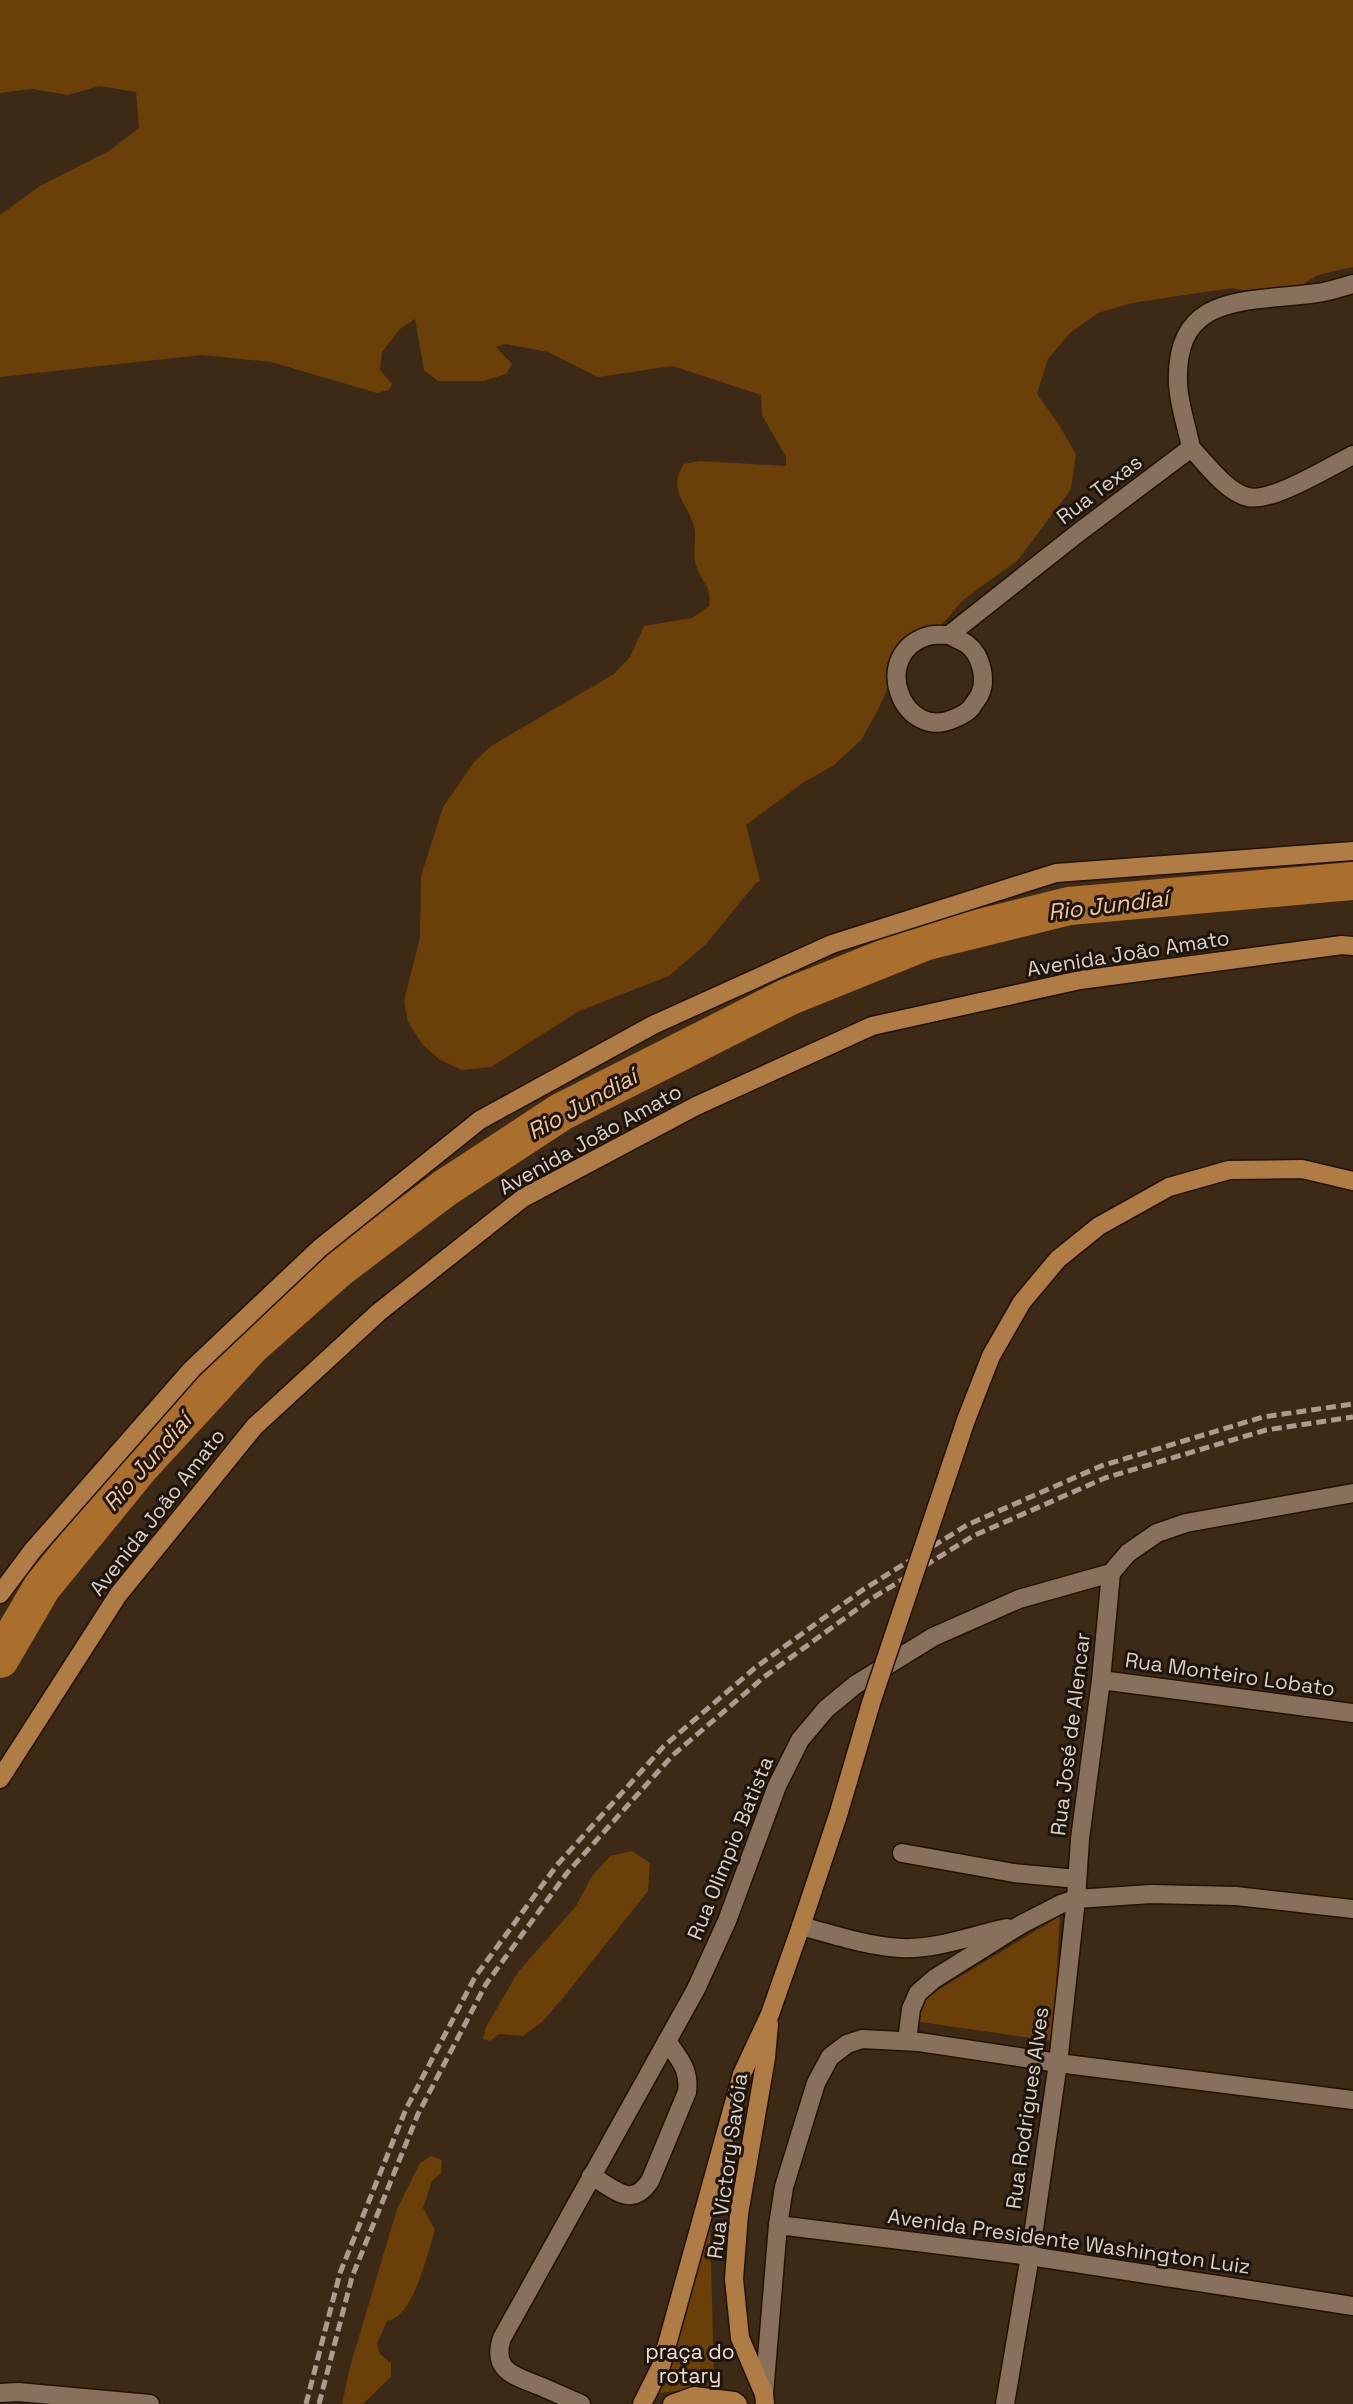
<svg xmlns="http://www.w3.org/2000/svg" width="1353" height="2404" viewBox="0 0 1353 2404" font-family="'Space Grotesk',sans-serif">
	<style>
		.green { fill: #6a3f08 }
		.lines { fill: none; stroke-linecap: round; stroke-linejoin: round }
		.river { stroke: #ab6f2d; stroke-width: 38 }
		.minor-casing { stroke: #231101; stroke-width: 21 }
		.major-casing { stroke: #231101; stroke-width: 21 }
		.minor { stroke: #87715d; stroke-width: 18 }
		.major { stroke: #af7c45; stroke-width: 18 }
		.rail { stroke: #ab9c8f; stroke-width: 5; stroke-dasharray: 10 5; stroke-linecap: butt }
		.major-bridge-casing { stroke: #231101; stroke-width: 21; stroke-linecap: butt }
		.major-bridge { stroke: #af7c45; stroke-width: 18 }
		.labels { text-anchor: middle; dominant-baseline: central; stroke-width: 6; stroke-linejoin: round; paint-order: stroke }
		.street-label { font-size: 21px; fill: #dccfc4; stroke: #1d140c }
		.park-label { font-size: 21px; fill: #f2e1d1; stroke: #1d140c }
		.water-label { font-size: 23px; font-style: italic; fill: #f5c494; stroke: #1d140c }
	</style>
	<rect width="100%" height="100%" fill="#3c2916"/>
	<g class="green">
		<path d="M0,0H1353V267L1318,275L1289,293L1266,294L1231,288L1132,303L1098,313L1070,333L1048,359L1037,394L1059,425L1076,454L1071,489L1018,560L963,600L941,626H936L891,681L877,712L861,740L833,766L804,782L746,825L760,881L756,883L706,944L669,976L579,1011L491,1067L462,1070L440,1060L423,1045L408,1022L404,1001L420,938L421,876L443,807L475,761L491,746L614,674L630,657L644,626L692,618L709,606C713,588 701,582 696,565C692,553 697,538 694,526C687,502 667,490 684,464L700,461L786,466V457L762,415L761,395L673,366L598,377L548,352L506,344L496,347L512,364L506,374L483,381H438L424,370L415,319L400,329L382,352L380,370L392,384L389,390L377,393L271,362L202,355L0,377V215L40,186L109,151L139,128L136,92L100,86L68,95L33,89L0,93Z"/>
		<path d="M632,1851L650,1863L648,1891L563,1998L543,2021L523,2036L499,2034L490,2041L483,2039L486,2027L518,1972L576,1906L592,1876L610,1856Z"/>
		<path d="M1060,1916L1053,2041L920,2022L917,2019L915,2006L925,1998Z"/>
		<path d="M431,2156L442,2160L441,2173L432,2181L423,2208L435,2230C427,2254 414,2317 387,2321L377,2344L380,2354L391,2363V2377L363,2404H342L350,2367L397,2209L420,2163Z"/>
		<path d="M710,2218L714,2385L655,2394Z"/>
	</g>
	<g class="lines">
		<path class="river" d="M0,1659L42,1587L139,1468L251,1346L338,1269L445,1188L561,1112L788,997L927,941L1069,906L1353,881"/>
		<g class="minor-casing">
			<g id="minor">
				<path d="M1191,448C1187,427 1179,405 1178,384C1174,290 1250,303 1317,293C1329,292 1341,287 1353,284"/>
				<path d="M1191,448C1206,463 1226,492 1248,497C1271,503 1331,466 1353,455"/>
				<path d="M949,635C955,638 963,641 968,645C981,655 987,680 980,694C978,699 974,703 971,708C966,714 960,716 953,719C902,741 869,654 928,636C934,634 942,635 949,635L1078,533L1191,448"/>
				<path d="M1101,1680L1353,1713"/>
				<path d="M902,1853L1014,1873L1077,1879"/>
				<path d="M801,1926C834,1935 867,1946 901,1948C936,1950 973,1935 1007,1928"/>
				<path d="M907,2041L911,2009L918,1993L934,1979L1022,1924L1061,1904L1076,1899L1151,1894L1236,1896L1353,1909"/>
				<path d="M591,2176C616,2189 631,2209 650,2181L687,2092C690,2069 679,2059 667,2041"/>
				<path d="M778,2225L1030,2256L1353,2306"/>
				<path d="M0,2393L18,2392L150,2404"/>
				<path d="M764,2394L778,2225L784,2187L816,2083L830,2057L847,2044L862,2039L919,2042L1058,2063L1353,2100"/>
				<path d="M581,2404C567,2398 554,2392 540,2386C515,2376 491,2371 502,2338L696,1989L727,1921L777,1786L800,1740L826,1709L855,1685L933,1637L1019,1599L1111,1573L1128,1553L1157,1533L1186,1523L1353,1493"/>
				<path d="M1005,2404L1030,2256L1058,2063L1076,1899L1080,1839L1101,1680L1111,1573"/>
			</g>
		</g>
		<g class="major-casing">
			<g id="major">
				<path d="M966,1420L991,1356L1022,1302L1058,1259L1099,1226L1169,1187L1229,1170L1302,1169L1353,1181"/>
				<path d="M0,1594L33,1550L192,1369L320,1248L480,1120L653,1025L832,944L1056,873L1353,851"/>
				<path d="M0,1779L118,1595L255,1426L379,1312L523,1198L696,1106L872,1026L1080,980L1342,945L1353,946"/>
				<path d="M642,2404L661,2366L742,2074L770,2014L801,1926L839,1812L871,1703"/>
				<path d="M672,2404L694,2396L734,2401L738,2404"/>
				<path d="M765,2404L764,2394L740,2338L734,2279L739,2214L766,2058L769,2024"/>
			</g>
		</g>
		<use href="#minor" class="minor"/>
		<use href="#major" class="major"/>
		<g class="rail">
			<path d="M306,2404L340,2273L406,2109L475,1977L557,1865L664,1746L756,1667L864,1589L967,1525L1101,1466L1263,1417L1353,1404"/>
			<path d="M319,2404L352,2277L418,2114L486,1984L567,1873L673,1755L764,1677L871,1599L973,1536L1105,1478L1266,1430L1353,1417"/>
		</g>
		<g class="major-bridge-casing">
			<path id="major-bridge" d="M871,1703L966,1420"/>
		</g>
		<use href="#major-bridge" class="major-bridge"/>
	</g>
	<g class="labels">
		<g class="street-label">
			<text transform="translate(1099 489) rotate(-37)">Rua Texas</text>
			<text transform="translate(1128 953) rotate(-9)">Avenida João Amato</text>
			<text transform="translate(590 1139) rotate(-29)">Avenida João Amato</text>
			<text transform="translate(157 1512) rotate(-52)">Avenida João Amato</text>
			<text transform="translate(1230 1674) rotate(8)">Rua Monteiro Lobato</text>
			<text transform="translate(1070 1734) rotate(-83)">Rua José de Alencar</text>
			<text transform="translate(730 1848) rotate(-68)">Rua Olimpio Batista</text>
			<text transform="translate(1027 2108) rotate(-82)">Rua Rodrigues Alves</text>
			<text transform="translate(727 2166) rotate(-82)">Rua Victory Savóia</text>
			<text transform="translate(1069 2241) rotate(8)">Avenida Presidente Washington Luiz</text>
		</g>
		<g class="park-label">
			<text x="690" y="2351">praça do<tspan x="690" dy="24">rotary</tspan></text>
		</g>
		<g class="water-label">
			<text transform="translate(1108 905) rotate(-7)">Rio Jundiaí</text>
			<text transform="translate(582 1104) rotate(-29)">Rio Jundiaí</text>
			<text transform="translate(147 1462) rotate(-49)">Rio Jundiaí</text>
		</g>
	</g>
</svg>
